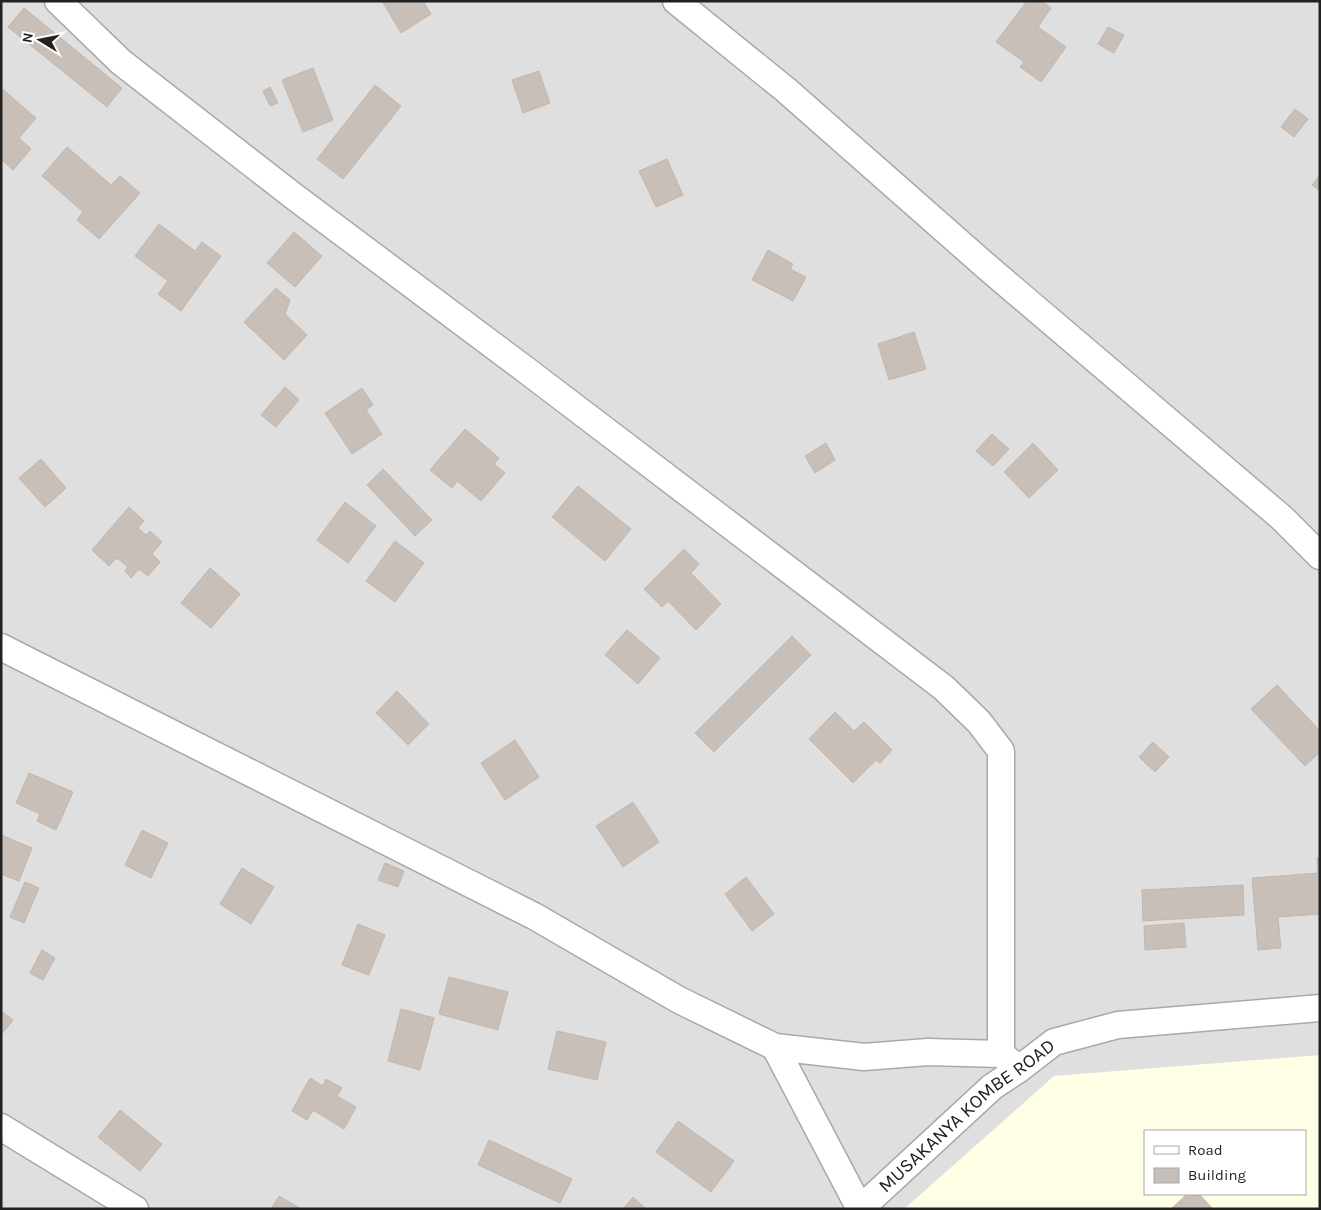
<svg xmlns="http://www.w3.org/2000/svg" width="1321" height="1210" viewBox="0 0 1321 1210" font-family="Karla,sans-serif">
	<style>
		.residential { fill: #e0dfdf; fill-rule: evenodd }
		.education { fill: #ffffe5; fill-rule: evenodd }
		.building { fill: #c7bfb8; stroke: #c4b6ab }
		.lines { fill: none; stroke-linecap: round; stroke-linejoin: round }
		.minor-casing { stroke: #a9a9a9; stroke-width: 29 }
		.minor { stroke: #fff; stroke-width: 26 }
		.labels { text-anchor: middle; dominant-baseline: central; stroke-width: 4; stroke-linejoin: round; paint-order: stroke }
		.street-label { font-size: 19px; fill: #222; stroke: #fff }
	</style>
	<rect width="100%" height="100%" fill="#f2efe9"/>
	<path class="residential" d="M1,1H1320V1209H1ZM1145,1131H1305V1194H1145Z"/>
	<path class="education" d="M1320,1055V1209H904L1054,1076ZM1145,1131H1305V1194H1145Z"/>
	<g class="building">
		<path d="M382,1H423L431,14L401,33Z"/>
		<path d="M1027,1H1042L1051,8L1038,27L1066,47L1041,82L1020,67L1024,62L996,42Z"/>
		<path d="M24,8L122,88L107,107L8,27Z"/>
		<path d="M1108,27L1124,35L1114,53L1098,44Z"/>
		<path d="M313,68L333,120L303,132L282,80Z"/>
		<path d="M539,71L550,103L523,113L512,80Z"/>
		<path d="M375,85L401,106L343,179L317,159Z"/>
		<path d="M270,87L278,103L270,106L263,91Z"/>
		<path d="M1,88L36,118L19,138L31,149L13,170L1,159Z"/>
		<path d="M1295,109L1308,119L1294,137L1281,127Z"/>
		<path d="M67,147L111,185L120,176L140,193L99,239L77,220L83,212L42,176Z"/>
		<path d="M667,159L683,195L656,207L639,171Z"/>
		<path d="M1320,175V191L1312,185Z"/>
		<path d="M159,224L195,251L202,242L221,256L181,311L158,294L168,281L135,256Z"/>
		<path d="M294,232L322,256L295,287L267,263Z"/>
		<path d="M768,250L793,264L790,269L806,277L793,301L752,280Z"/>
		<path d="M276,288L290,300L285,314L307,335L284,360L244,322Z"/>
		<path d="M914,332L926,369L889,380L878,344Z"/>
		<path d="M285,387L299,400L276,427L261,415Z"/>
		<path d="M362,388L373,405L366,410L382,434L352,454L325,413Z"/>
		<path d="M465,429L499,458L494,464L505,473L481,501L457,481L452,488L430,470Z"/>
		<path d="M992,434L1009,449L993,466L976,451Z"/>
		<path d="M826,443L835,460L815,473L805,456Z"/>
		<path d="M1033,443L1058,470L1029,498L1004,472Z"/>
		<path d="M41,459L66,488L45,507L19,478Z"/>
		<path d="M383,469L432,520L415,536L367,485Z"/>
		<path d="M578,486L631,529L605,561L552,517Z"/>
		<path d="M345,502L376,526L348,563L317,540Z"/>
		<path d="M129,507L144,521L138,528L146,535L150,531L162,542L152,554L160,562L148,576L139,569L131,578L125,571L128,567L117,558L109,566L92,550Z"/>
		<path d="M395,541L424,563L395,602L366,581Z"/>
		<path d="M684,549L699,564L691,573L721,604L696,630L668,601L662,607L644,589Z"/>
		<path d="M210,568L240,594L211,628L181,603Z"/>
		<path d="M627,630L660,658L638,684L605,655Z"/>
		<path d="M792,636L811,655L714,752L695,733Z"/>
		<path d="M1277,685L1320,731V752L1305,766L1251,709Z"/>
		<path d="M397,691L429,724L408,745L376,713Z"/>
		<path d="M835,712L854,731L864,722L892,750L880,763L876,760L853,783L809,739Z"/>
		<path d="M515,740L539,777L505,800L481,763Z"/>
		<path d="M1153,742L1169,757L1155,772L1139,757Z"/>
		<path d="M29,773L73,792L56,830L37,821L40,814L16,803Z"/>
		<path d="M633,802L659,842L623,867L596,826Z"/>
		<path d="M142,830L168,843L151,878L125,865Z"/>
		<path d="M1,835L32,848L19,881L1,874Z"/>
		<path d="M1320,857V914L1278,917L1281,948L1258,950L1252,878L1318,873L1317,858Z"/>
		<path d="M385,863L404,871L398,887L378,880Z"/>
		<path d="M242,868L274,887L251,924L220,904Z"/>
		<path d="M746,877L774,914L752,931L725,894Z"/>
		<path d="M25,882L39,888L24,923L10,917Z"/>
		<path d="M1243,885L1244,915L1143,921L1142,890Z"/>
		<path d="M1184,923L1186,947L1145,950L1144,926Z"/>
		<path d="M358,924L385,935L369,975L342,965Z"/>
		<path d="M42,950L55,958L43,980L30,973Z"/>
		<path d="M449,977L508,992L498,1030L439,1014Z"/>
		<path d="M401,1009L434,1018L420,1070L388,1061Z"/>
		<path d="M1,1011L13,1020L1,1035Z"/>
		<path d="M557,1031L606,1042L597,1080L548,1069Z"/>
		<path d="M310,1078L323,1086L326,1079L342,1088L337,1096L356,1107L344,1129L313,1110L307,1120L292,1111Z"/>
		<path d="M120,1110L162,1144L140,1171L98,1137Z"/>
		<path d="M678,1121L734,1161L711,1192L656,1152Z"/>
		<path d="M489,1140L572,1179L560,1203L478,1165Z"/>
		<path d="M1187,1194H1199L1213,1209H1171Z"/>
		<path d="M279,1196L301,1209H271Z"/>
		<path d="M633,1197L646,1209H623Z"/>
	</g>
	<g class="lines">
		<g class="minor-casing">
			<g id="minor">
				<path d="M58,1L121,62L296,198L526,370L944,688L979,722L1001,751V1054"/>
				<path d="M676,1L786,90L987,267L1282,518L1320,556"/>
				<path d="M1,647L534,916L679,1000L775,1047L864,1057L928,1052L1001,1054L1019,1069"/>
				<path d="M775,1047L860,1209"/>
				<path d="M1,1127L135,1209"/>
				<path id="s1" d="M860,1209L992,1087L1019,1069L1054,1042L1118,1025L1320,1008"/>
			</g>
		</g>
		<use href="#minor" class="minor"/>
	</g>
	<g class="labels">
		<g class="street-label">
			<text stroke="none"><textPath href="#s1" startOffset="142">MUSAKANYA KOMBE ROAD</textPath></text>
		</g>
	</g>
	<rect width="1321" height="1210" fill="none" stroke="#222222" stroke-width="5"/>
	<rect x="1144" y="1130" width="162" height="65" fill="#ffffff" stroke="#a7a7a7"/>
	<rect x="1154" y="1146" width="25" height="8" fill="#ffffff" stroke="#a7a7a7"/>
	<text x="1188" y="1155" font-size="15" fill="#222222">Road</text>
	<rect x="1154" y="1168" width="25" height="15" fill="#c7bfb8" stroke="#a7a7a7"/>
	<text x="1188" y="1180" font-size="15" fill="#222222">Building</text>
	<g transform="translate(40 40) rotate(280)" stroke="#ffffff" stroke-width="4" paint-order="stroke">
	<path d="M0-4L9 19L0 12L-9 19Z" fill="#222222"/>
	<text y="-8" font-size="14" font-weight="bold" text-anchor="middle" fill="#222222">N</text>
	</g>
</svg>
